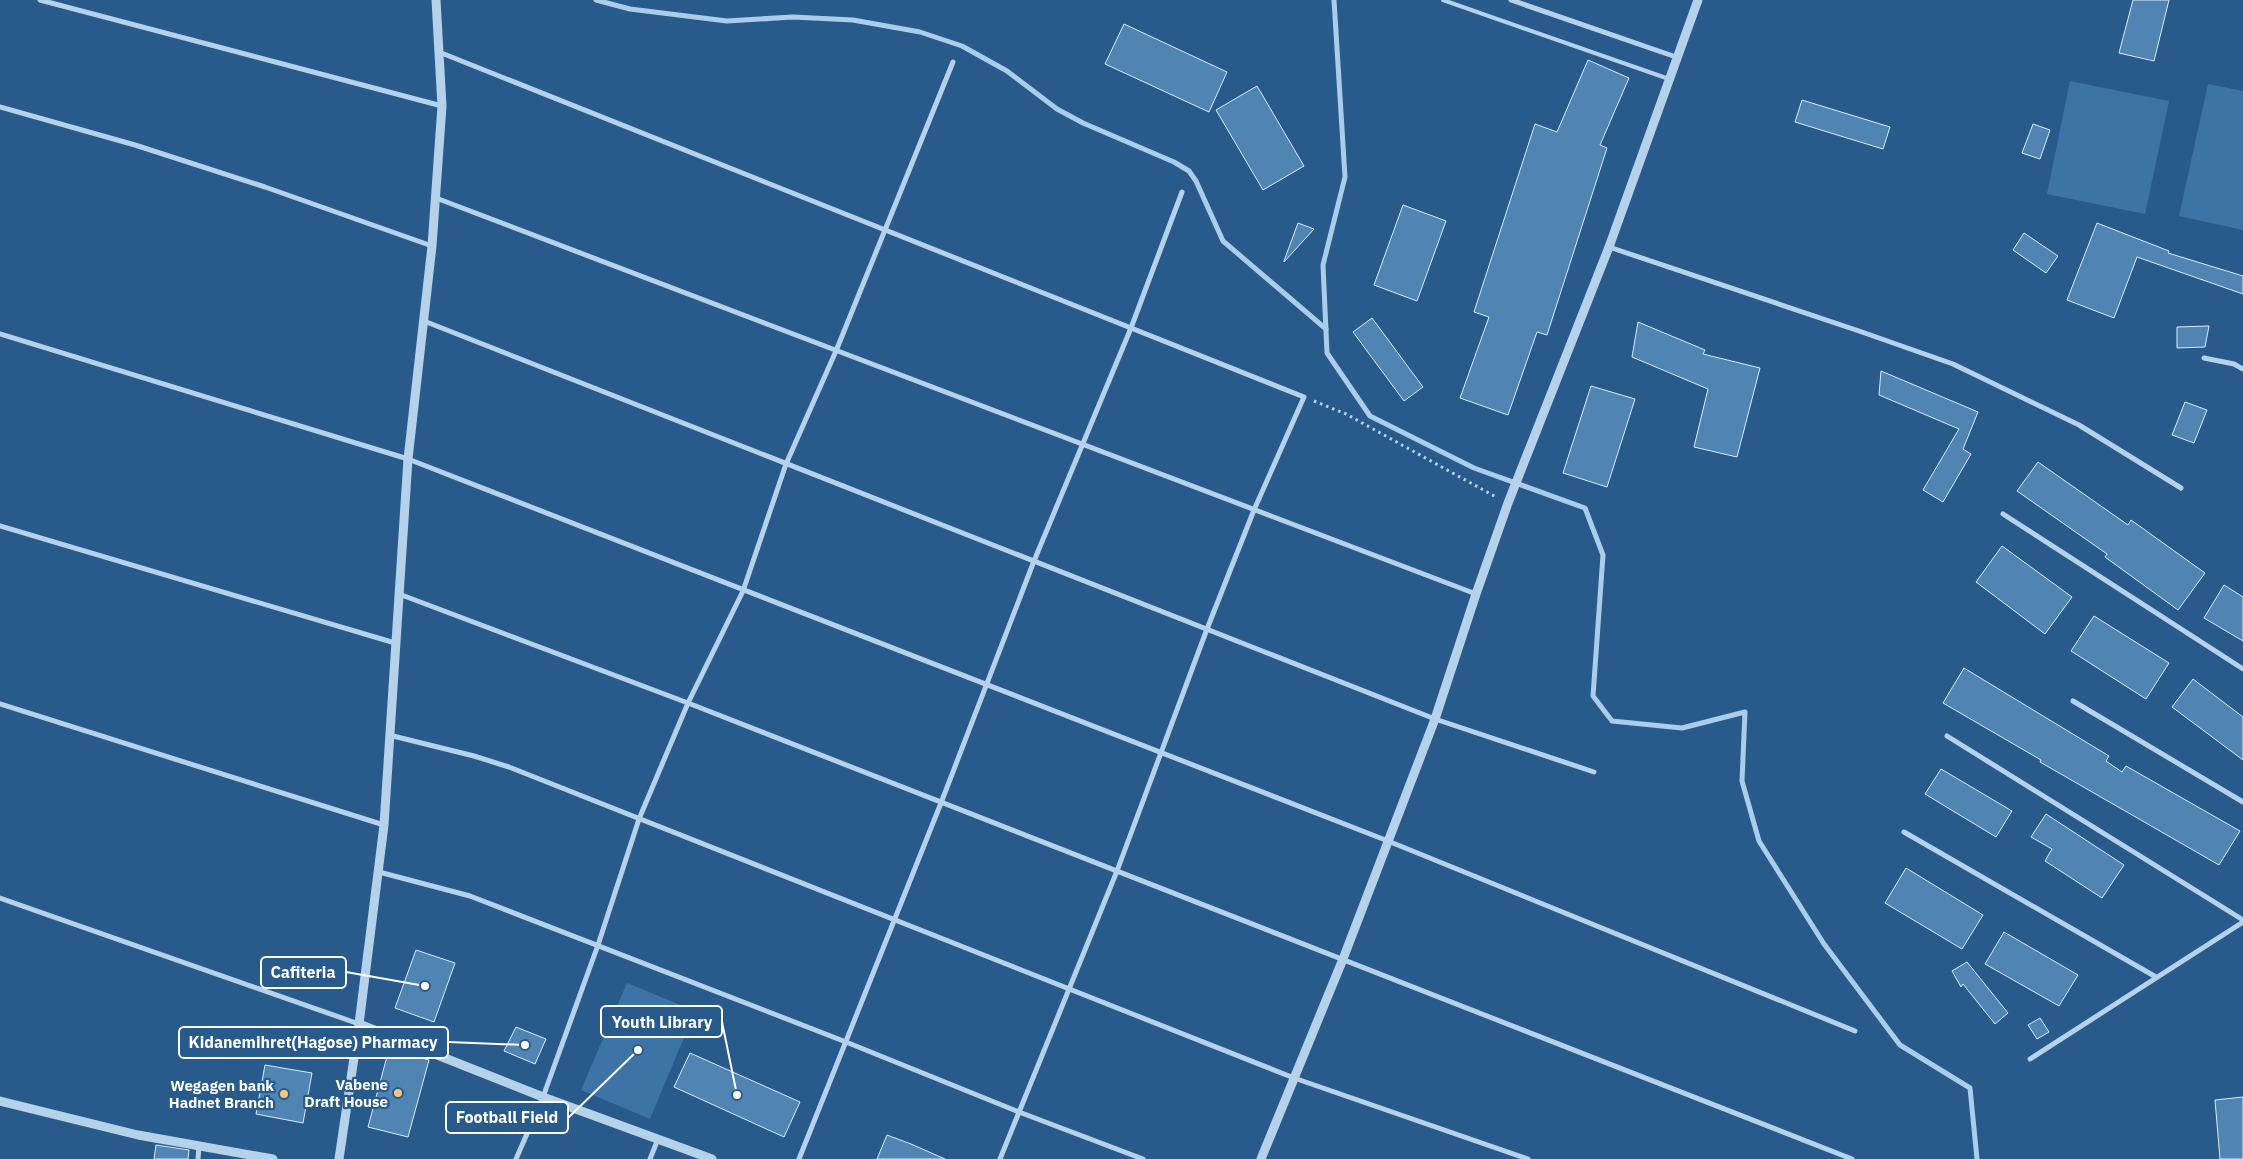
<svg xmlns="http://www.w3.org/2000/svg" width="2243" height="1159" viewBox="0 0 2243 1159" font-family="'IBM Plex Sans',sans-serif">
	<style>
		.green { fill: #3c74a8 }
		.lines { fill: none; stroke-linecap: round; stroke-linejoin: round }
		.stream { stroke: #abcdea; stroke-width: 5 }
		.building { fill: #5084b2; stroke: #dbeaf8 }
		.path { stroke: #b6d1ea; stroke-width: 3; stroke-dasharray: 2.5 4; stroke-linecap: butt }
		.service { stroke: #b6d1ea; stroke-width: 4 }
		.minor { stroke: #b6d1ea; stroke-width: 5 }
		.tertiary { stroke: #b6d1ea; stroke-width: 9 }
		.poi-dot { fill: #f2c77c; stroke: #285b8c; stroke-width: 2 }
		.labels { text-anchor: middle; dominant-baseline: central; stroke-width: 4.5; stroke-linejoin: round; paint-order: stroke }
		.poi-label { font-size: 15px; font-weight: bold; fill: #fff; stroke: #285b8c; text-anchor: end }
		.leader { fill: none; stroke: #fff; stroke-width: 2 }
		.callout-dot { fill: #fff; stroke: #285b8c; stroke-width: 2 }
		.callout { fill: #285b8c; stroke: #fff; stroke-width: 2 }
		.callout-label { font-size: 16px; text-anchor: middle; font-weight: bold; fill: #fff }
	</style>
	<rect width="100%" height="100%" fill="#285b8c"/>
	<g class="green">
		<path d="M2070,81L2169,101L2145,214L2047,194Z"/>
		<path d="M2208,84L2243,91V230L2179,216Z"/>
		<path d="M627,983L695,1011L650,1119L581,1090Z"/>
	</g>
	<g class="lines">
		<g class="stream">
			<path d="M596,0L630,9L727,21L793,17L853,20L920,32L962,46L1007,71L1057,109L1083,123L1174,162L1189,171L1196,181L1223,241L1326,329"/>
			<path d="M1334,0L1345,177L1323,265L1327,353L1370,416L1474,468L1585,508L1603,555L1593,696L1612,721L1682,728L1745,712L1742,781L1759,841L1824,944L1900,1045L1970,1088L1977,1159"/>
		</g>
	</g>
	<g class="building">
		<path d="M2133,0H2169L2154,61L2119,53Z"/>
		<path d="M1124,24L1227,72L1209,112L1105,64Z"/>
		<path d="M1588,60L1629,78L1600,145L1607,148L1547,335L1537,332L1508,415L1460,398L1489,317L1474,312L1535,124L1557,132Z"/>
		<path d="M1257,86L1304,166L1263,190L1216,110Z"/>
		<path d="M1802,100L1890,127L1883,149L1795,122Z"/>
		<path d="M2033,124L2050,130L2040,159L2022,153Z"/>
		<path d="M1403,205L1446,221L1417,301L1374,285Z"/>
		<path d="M1298,223L1314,229L1284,262V261Z"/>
		<path d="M2097,223L2169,251L2168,253L2243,276V294L2137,257L2114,318L2067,300Z"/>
		<path d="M2024,233L2058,256L2046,273L2013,250Z"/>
		<path d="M1372,318L1423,387L1404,401L1353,332Z"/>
		<path d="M1638,322L1705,350L1703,354L1760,368L1737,457L1694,447L1708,389L1632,357Z"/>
		<path d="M2209,326L2205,347L2177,348V327Z"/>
		<path d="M1881,371L1978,412L1963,449L1971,454L1943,502L1923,490L1959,429L1879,395Z"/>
		<path d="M1591,386L1635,399L1607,487L1563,473Z"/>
		<path d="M2185,402L2207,410L2194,443L2172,435Z"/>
		<path d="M2038,462L2128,525L2131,520L2205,573L2178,610L2105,557L2107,554L2017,491Z"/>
		<path d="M2002,546L2072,597L2045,634L1976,582Z"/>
		<path d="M2224,585L2243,597V641L2204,618Z"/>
		<path d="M2094,616L2169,663L2146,699L2071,651Z"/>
		<path d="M1964,668L2109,756L2106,761L2122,772L2126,766L2240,831L2219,865L2040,762L2041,760L1943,703Z"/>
		<path d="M2193,679L2243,717V760L2172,707Z"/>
		<path d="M1941,769L2012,811L1996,837L1925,794Z"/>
		<path d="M2046,814L2124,865L2102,898L2045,861L2052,849L2031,837Z"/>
		<path d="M1906,868L1983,915L1962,949L1885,903Z"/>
		<path d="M2004,932L2078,975L2059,1006L1985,964Z"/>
		<path d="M416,950L455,963L434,1022L395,1008Z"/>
		<path d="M1967,962L2008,1013L1995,1024L1963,984L1961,987L1952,971Z"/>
		<path d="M2040,1018L2049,1032L2037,1039L2028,1025Z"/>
		<path d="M516,1027L546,1039L535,1064L504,1051Z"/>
		<path d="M389,1049L429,1060L408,1137L368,1127Z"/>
		<path d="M690,1053L800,1102L784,1137L674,1087Z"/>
		<path d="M265,1065L312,1073L303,1123L256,1114Z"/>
		<path d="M2243,1097V1159H2220L2215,1100Z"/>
		<path d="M887,1135L911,1144L945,1159H877Z"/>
		<path d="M156,1145L189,1150L188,1159H154Z"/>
	</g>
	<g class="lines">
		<path class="path" d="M1314,401L1346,414L1496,497"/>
		<path class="service" d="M1443,0L1669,79"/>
		<g class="minor">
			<path d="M40,0L442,106"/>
			<path d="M1511,0L1676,57"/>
			<path d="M439,52L1304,397L1254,510L1207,629L1117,871L1000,1159"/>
			<path d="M0,107L135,145L265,187L432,246"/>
			<path d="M436,198L1476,594"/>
			<path d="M1609,247L1859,331L1953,364L2079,425L2181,488"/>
			<path d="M424,321L1435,719L1594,772"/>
			<path d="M0,334L408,459L1388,841L1855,1031"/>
			<path d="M2204,358L2234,364L2243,369"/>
			<path d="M2003,514L2243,669"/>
			<path d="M0,526L395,643"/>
			<path d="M399,594L688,703L1852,1159"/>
			<path d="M2073,701L2243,802"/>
			<path d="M0,704L384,825"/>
			<path d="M389,735L474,756L509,767L1294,1078L1528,1159"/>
			<path d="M1947,736L2243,920"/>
			<path d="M1904,832L2156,977"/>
			<path d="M379,872L470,896L846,1042L1019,1112L1143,1159"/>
			<path d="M0,898L359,1024"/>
			<path d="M2030,1059L2243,922"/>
			<path d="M198,1159L199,1146"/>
			<path d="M516,1159L543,1097L598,945L639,819L688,703L743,591L786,464L836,351L953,62"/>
			<path d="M650,1159L658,1139"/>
			<path d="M799,1159L941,803L1034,561L1131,328L1182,192"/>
		</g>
		<g class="tertiary">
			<path d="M359,1024L543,1097L712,1159"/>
			<path d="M0,1101L138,1135L273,1159"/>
			<path d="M339,1159L359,1024L384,825L408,459L432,246L442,106L436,0"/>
			<path d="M1261,1159L1343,959L1435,719L1476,594L1508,503L1609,247L1698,0"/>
		</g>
	</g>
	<g class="poi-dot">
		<circle cx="398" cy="1093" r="5"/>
		<circle cx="284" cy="1094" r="5"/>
	</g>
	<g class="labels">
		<g class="poi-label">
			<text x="388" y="1084">Vabene<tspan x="388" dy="17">Draft House</tspan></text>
			<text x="274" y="1085">Wegagen bank<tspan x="274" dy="17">Hadnet Branch</tspan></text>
		</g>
	</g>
	<path class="leader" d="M425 986L346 972M737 1095L722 1022M525 1045L448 1042M638 1050L568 1118"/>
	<g class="callout-dot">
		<circle cx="425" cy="986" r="5"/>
		<circle cx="737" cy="1095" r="5"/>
		<circle cx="525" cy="1045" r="5"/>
		<circle cx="638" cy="1050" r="5"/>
	</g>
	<g class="callout">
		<rect x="261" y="957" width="85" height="31" rx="5"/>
		<rect x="601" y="1006" width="121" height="31" rx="5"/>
		<rect x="179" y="1027" width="269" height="31" rx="5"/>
		<rect x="446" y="1102" width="122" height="31" rx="5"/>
	</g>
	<g class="callout-label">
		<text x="303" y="978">Cafiteria</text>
		<text x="662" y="1028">Youth Library</text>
		<text x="313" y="1048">Kidanemihret(Hagose) Pharmacy</text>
		<text x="507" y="1123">Football Field</text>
	</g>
</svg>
